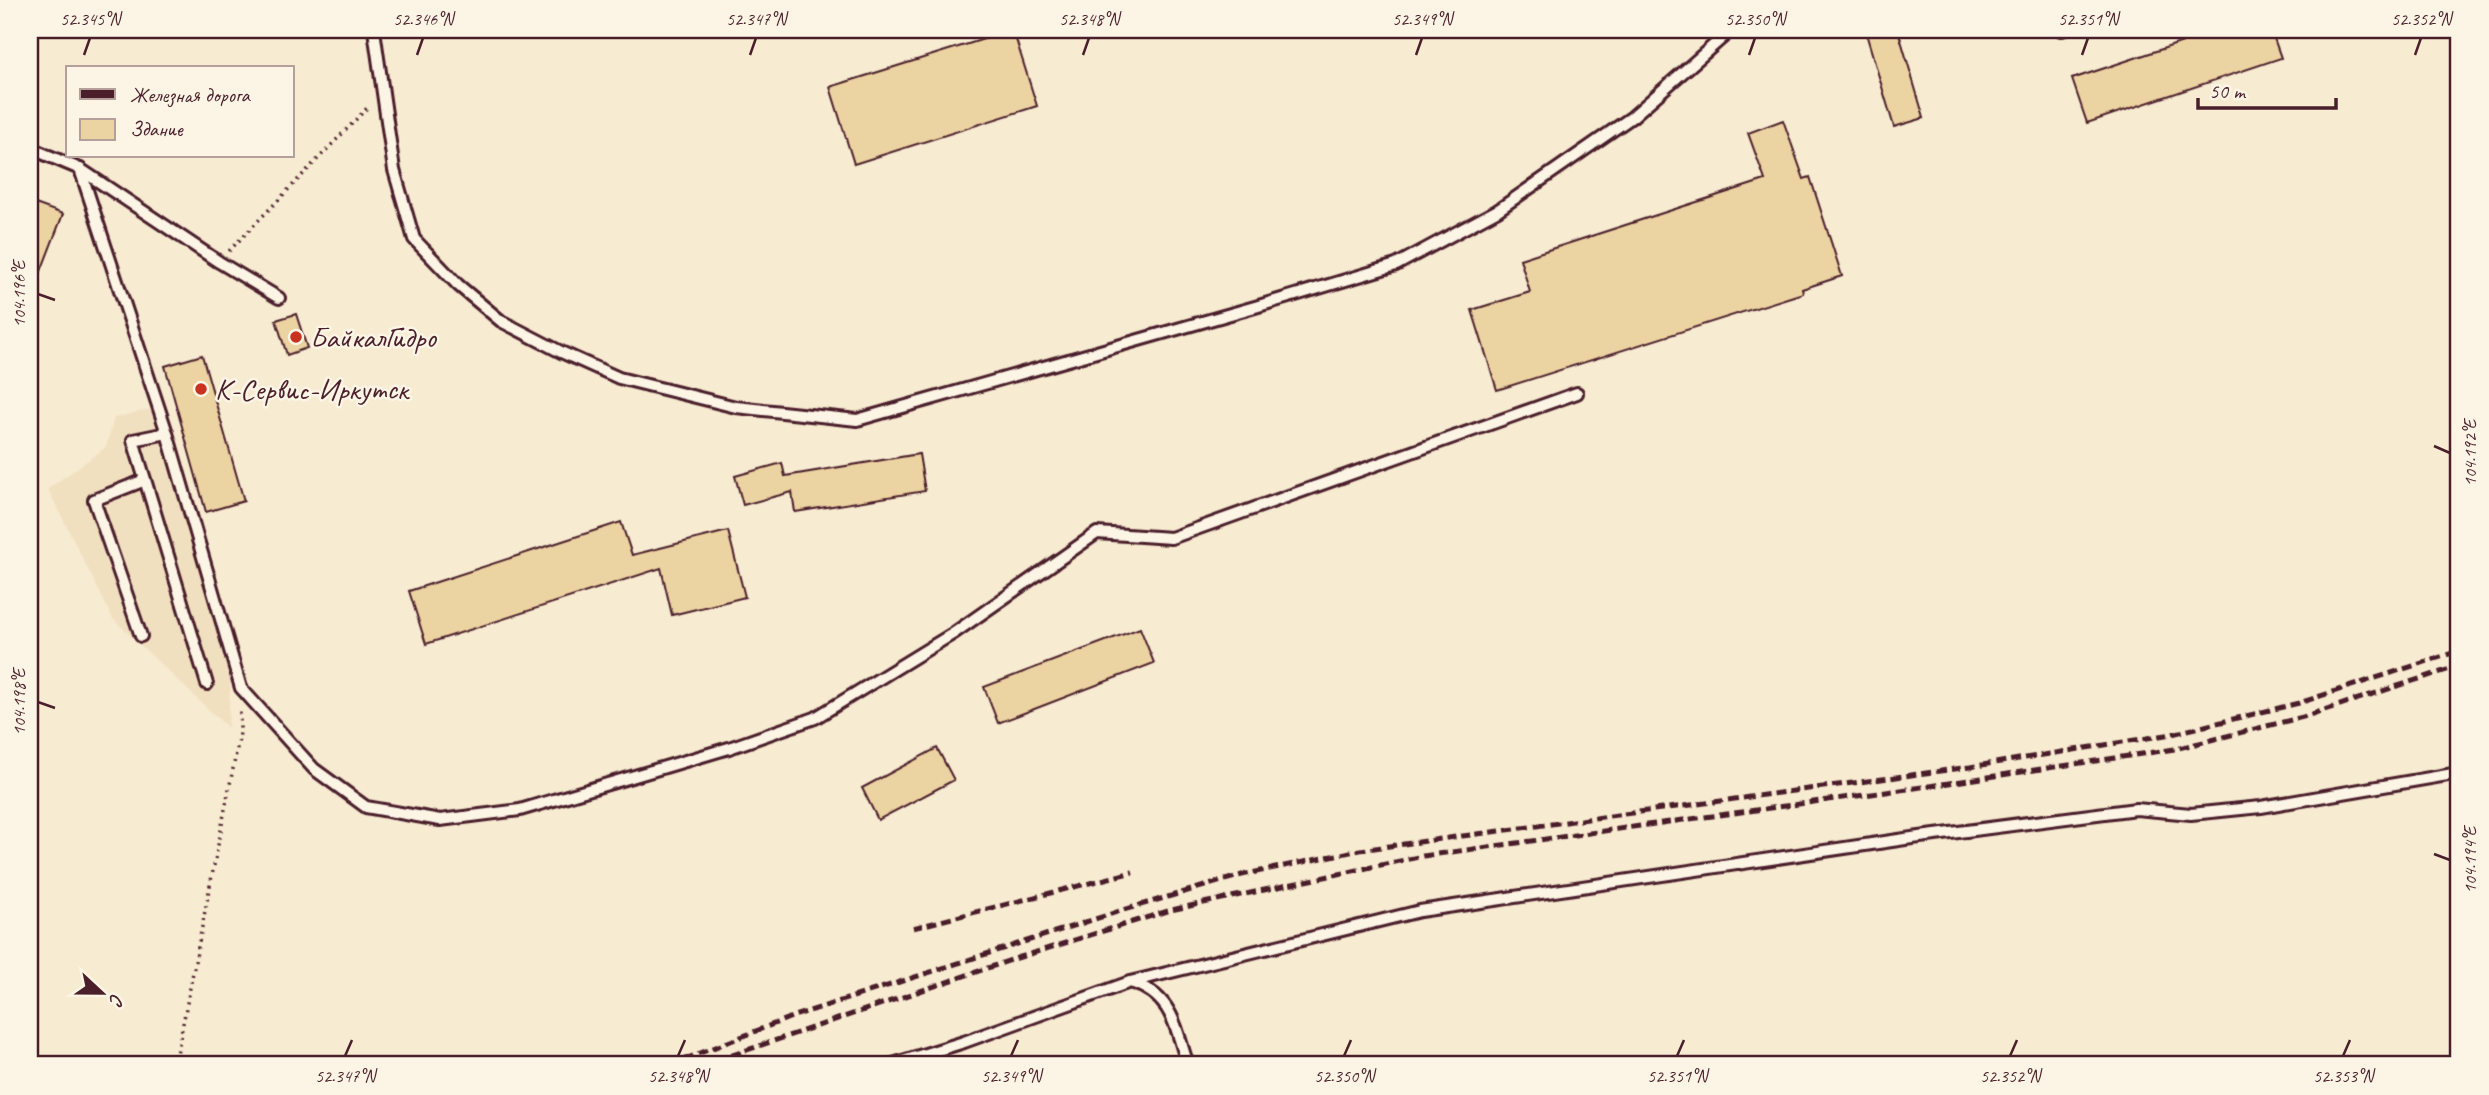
<svg xmlns="http://www.w3.org/2000/svg" width="2489" height="1095" viewBox="0 0 2489 1095" font-family="Caveat,sans-serif">
	<style>
		.built { fill: #f1e0c0 }
		.building { fill: #ecd3a2; stroke: #4a1f2b; stroke-width: 2 }
		.lines { fill: none; stroke-linecap: round; stroke-linejoin: round }
		.lane-casing { stroke: #4a1f2b; stroke-width: 16 }
		.path { stroke: #4a1f2b; stroke-width: 3.5; stroke-dasharray: 2 5; stroke-linecap: butt }
		.lane { stroke: #fcf5e5; stroke-width: 10 }
		.rail { stroke: #4a1f2b; stroke-width: 5; stroke-dasharray: 10 5; stroke-linecap: butt }
		.ticks { fill: none; stroke: #4a1f2b; stroke-width: 2.5 }
		.poi-dot { fill: #c8321e; stroke: #fcf5e5; stroke-width: 2.5 }
		.labels { text-anchor: middle; dominant-baseline: central; stroke-width: 5; stroke-linejoin: round; paint-order: stroke }
		.poi-label { font-size: 30px; fill: #4a1f2b; stroke: #fcf5e5; text-anchor: start }
		.neatline { fill: none; stroke: #4a1f2b; stroke-width: 2.5 }
		.ticks-label { font-size: 18px; text-anchor: middle; fill: #4a1f2b }
	</style>
	<rect width="100%" height="100%" fill="#f7ebd1"/>
	<filter id="ink" filterUnits="userSpaceOnUse"><feTurbulence type="fractalNoise" baseFrequency=".0143" numOctaves="2"/><feDisplacementMap in="SourceGraphic" scale="14" xChannelSelector="R" yChannelSelector="G"/><feConvolveMatrix kernelMatrix="1 2 1 2 8 2 1 2 1" color-interpolation-filters="sRGB"/></filter>
	<g filter="url(#ink)">
		<path class="built" d="M151,409L231,673L228,728L113,619L48,489L106,447L114,418Z"/>
		<g class="building">
			<path d="M1013,30L1037,106L854,164L830,87Z"/>
			<path d="M1865,30H1898L1924,118L1894,127Z"/>
			<path d="M2219,30H2271L2281,58L2087,123L2072,79Z"/>
			<path d="M1783,120L1804,179L1810,177L1842,276L1802,289L1803,293L1497,390L1472,310L1530,292L1520,259L1765,180L1748,133Z"/>
			<path d="M30,202L63,214L31,297H30Z"/>
			<path d="M296,314L307,348L287,355L276,320Z"/>
			<path d="M202,355L244,501L206,512L165,366Z"/>
			<path d="M919,454L925,491L795,512L792,492L743,505L735,476L782,463L785,476Z"/>
			<path d="M621,522L632,555L728,531L745,597L672,615L661,568L426,644L409,591Z"/>
			<path d="M1140,628L1154,663L998,723L984,687Z"/>
			<path d="M937,748L954,780L878,820L862,788Z"/>
		</g>
		<g class="lines">
			<g class="lane-casing">
				<g id="lane">
					<path d="M374,30L394,170L414,239L458,285L501,321L561,352L619,378L736,407L857,420L1255,307L1396,265L1498,210L1632,117L1731,30"/>
					<path d="M2061,30H2062"/>
					<path d="M30,148L80,169L219,262L279,298"/>
					<path d="M80,169L167,433L241,688L314,769L366,807L440,820L520,810L729,748L815,718L954,633L1097,533L1171,538L1577,393"/>
					<path d="M167,433L133,440L207,684"/>
					<path d="M141,636L94,500L145,480"/>
					<path d="M1130,982L1420,911L1912,838L2136,809L2191,814L2261,807L2459,773"/>
					<path d="M890,1065L964,1042L1130,982C1173,995 1175,1027 1188,1065"/>
				</g>
			</g>
			<g class="path">
				<path d="M229,251L370,105"/>
				<path d="M180,1065L177,1054L240,733V708"/>
			</g>
			<use href="#lane" class="lane"/>
			<g class="rail">
				<path d="M913,928L1133,872"/>
				<path d="M670,1065L794,1016L1120,911L1242,875L1360,850L1970,767L2172,734L2299,703L2459,651"/>
				<path d="M703,1065L1017,958L1171,910L1423,856L1915,788L2175,749L2303,717L2459,666"/>
			</g>
		</g>
	</g>
	<path class="ticks" d="M84,55L90,38M417,55L423,38M750,55L756,38M1083,55L1089,38M1416,55L1422,38M1749,55L1755,38M2082,55L2088,38M2415,55L2421,38M38,294L55,300M2434,446L2450,453M38,702L55,708M2434,854L2450,860M345,1056L352,1040M678,1056L685,1040M1011,1056L1018,1040M1344,1056L1351,1040M1677,1056L1684,1040M2010,1056L2017,1040M2343,1056L2350,1040"/>
	<g class="poi-dot">
		<circle cx="296" cy="337" r="7"/>
		<circle cx="201" cy="389" r="7"/>
	</g>
	<g class="labels">
		<g class="poi-label">
			<text x="310" y="337">БайкалГидро</text>
			<text x="215" y="389">К-Сервис-Иркутск</text>
		</g>
	</g>
	<rect width="2489" height="1095" fill="none" stroke="#fcf5e5" stroke-width="77"/>
	<rect x="66" y="66" width="228" height="91" fill="#fcf5e5" stroke="#b59f9b" stroke-width="2"/>
	<rect x="80" y="89" width="35" height="10" fill="#4a1f2b" stroke="#b59f9b" stroke-width="2"/>
	<text x="130" y="102" font-size="21" fill="#4a1f2b">Железная дорога</text>
	<rect x="80" y="119" width="35" height="21" fill="#ecd3a2" stroke="#b59f9b" stroke-width="2"/>
	<text x="130" y="136" font-size="21" fill="#4a1f2b">Здание</text>
	<g transform="translate(102 993) rotate(112)" stroke="#fcf5e5" stroke-width="5" paint-order="stroke">
	<path d="M0-5L12 26L0 18L-12 26Z" fill="#4a1f2b"/>
	<text y="-10" font-size="19" font-weight="bold" text-anchor="middle" fill="#4a1f2b">С</text>
	</g>
	<path d="M2198 98v10h138v-10" fill="none" stroke="#4a1f2b" stroke-width="3.5"/>
	<text x="2209" y="98" font-size="21" fill="#4a1f2b" stroke="#fcf5e5" stroke-width="5" paint-order="stroke">50 m</text>
	<rect x="38" y="38" width="2412" height="1018" class="neatline"/>
	<g class="ticks-label">
		<text x="90" y="25">52.345°N</text>
		<text x="423" y="25">52.346°N</text>
		<text x="756" y="25">52.347°N</text>
		<text x="1089" y="25">52.348°N</text>
		<text x="1422" y="25">52.349°N</text>
		<text x="1755" y="25">52.350°N</text>
		<text x="2088" y="25">52.351°N</text>
		<text x="2421" y="25">52.352°N</text>
		<text transform="translate(19 294) rotate(-90)" y="6">104.196°E</text>
		<text transform="translate(2470 453) rotate(-90)" y="6">104.192°E</text>
		<text transform="translate(19 702) rotate(-90)" y="6">104.198°E</text>
		<text transform="translate(2470 860) rotate(-90)" y="6">104.194°E</text>
		<text x="345" y="1082">52.347°N</text>
		<text x="678" y="1082">52.348°N</text>
		<text x="1011" y="1082">52.349°N</text>
		<text x="1344" y="1082">52.350°N</text>
		<text x="1677" y="1082">52.351°N</text>
		<text x="2010" y="1082">52.352°N</text>
		<text x="2343" y="1082">52.353°N</text>
	</g>
</svg>
